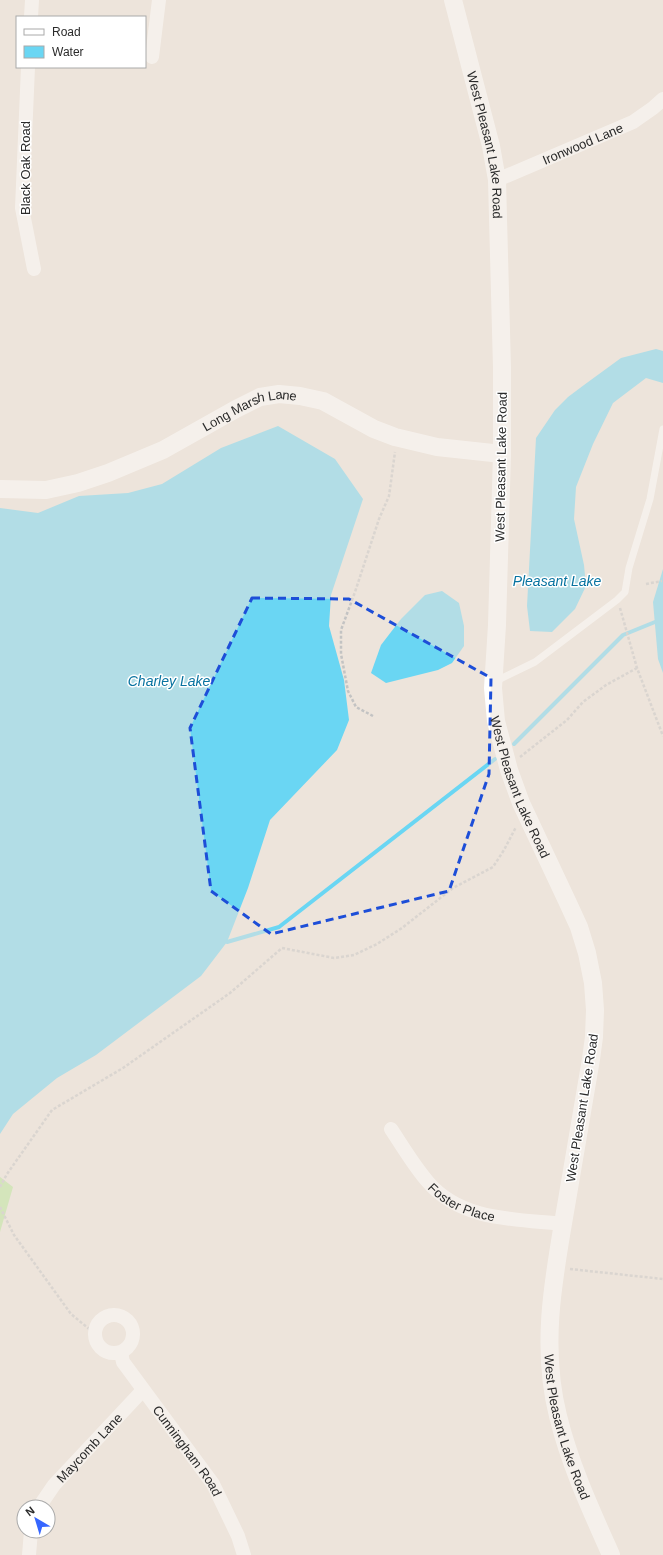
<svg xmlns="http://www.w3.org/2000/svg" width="663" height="1555" viewBox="0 0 663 1555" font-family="Arial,sans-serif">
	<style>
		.green { fill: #b5e695 }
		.water { fill: #6ad6f3 }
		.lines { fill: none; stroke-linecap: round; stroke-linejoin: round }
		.stream { stroke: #6ad6f3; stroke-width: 4 }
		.path { stroke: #c3c3c3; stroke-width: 2.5; stroke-dasharray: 3 2; stroke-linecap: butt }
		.service { stroke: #fff; stroke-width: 7 }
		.minor { stroke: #fff; stroke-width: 14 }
		.tertiary { stroke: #fff; stroke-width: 18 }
		.marked { fill: none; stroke: #1d4ed8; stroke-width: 3; stroke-dasharray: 8 5; stroke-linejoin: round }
		.labels { text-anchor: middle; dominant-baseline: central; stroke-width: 3; stroke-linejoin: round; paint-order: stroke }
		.street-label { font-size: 13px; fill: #2a2a2a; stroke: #fff }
		.water-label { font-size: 14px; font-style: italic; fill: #0873a0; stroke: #fff }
	</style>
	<rect width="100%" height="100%" fill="#ede4db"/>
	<path class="green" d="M0,1177L13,1187L0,1232Z"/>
	<g class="water">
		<path d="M656,349L663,351V383L646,378L613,403L593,444L576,487L574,519L584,565L586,586L575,609L552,632L530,631L527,606L536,438L555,410L568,397L584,385L621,358Z"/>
		<path d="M278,426L335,459L363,499L331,595L329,626L344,680L349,720L337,750L270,820L248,888L227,942L201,976L96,1055L57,1078L13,1114L0,1134V508L38,513L79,496L128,493L162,484L221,448Z"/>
		<path d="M663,569V673L658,659L653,602Z"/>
		<path d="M442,591L459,603L464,626V646L452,663L438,670L386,683L371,673L381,645L401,619L425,595Z"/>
	</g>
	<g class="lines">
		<g class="stream">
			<path d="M514,744L623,635L655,622"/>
			<path d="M227,942L279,927L495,759"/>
		</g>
		<g class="path">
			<path d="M646,584L662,581"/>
			<path d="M620,608L637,668L663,736"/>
			<path d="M373,716L356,707L348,691L341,654V630L355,592L379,519L389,496L395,452"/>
			<path d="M520,757L567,720L583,702L606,685L637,668"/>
			<path d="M0,1187L7,1174L52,1110L123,1068L230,993L282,948L334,958L354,955L377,944L402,928L453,888L493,867L504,850L516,827"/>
			<path d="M0,1207L14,1235L71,1314L94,1333"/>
			<path d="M570,1269L663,1279"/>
		</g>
		<path class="service" d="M494,682L535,662L617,600L625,592L629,568L650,499L663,429"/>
		<g class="minor">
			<path d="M31,17L32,0"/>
			<path d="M152,57L159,0"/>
			<path d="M28,67L22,208L34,269"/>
			<path id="s1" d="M497,180L633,122L653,108L663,99"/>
			<path id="s2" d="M391,1129C403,1147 414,1166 428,1182C461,1221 516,1219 563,1224"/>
			<circle cx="114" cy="1334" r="19"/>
			<path id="s3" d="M121,1353L123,1362L213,1484L238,1536L244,1555"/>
			<path id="s4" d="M39,1507L54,1485L143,1390"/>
			<path d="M29,1555L31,1531"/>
		</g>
		<g class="tertiary">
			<path id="s5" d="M453,0L491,146L497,180L502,368V454L497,625L493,688L496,721L509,770L521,803L568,903L579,927L587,953L593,983L595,1010L594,1037L591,1059C583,1108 574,1157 566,1206C554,1276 540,1345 558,1416C570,1465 591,1510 611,1555"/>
			<path id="s6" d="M0,489L46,490L78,483L108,473L163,450L236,409L260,397L279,394L300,396L323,401L374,429L395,437L437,447L502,454"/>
		</g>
	</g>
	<path d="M0 0H663V1555H0ZM252,598L349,599L491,678L489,774L449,891L271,934L211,891L190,728Z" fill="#ede4db" fill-opacity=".55" fill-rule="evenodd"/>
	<path class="marked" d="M252,598L349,599L491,678L489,774L449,891L271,934L211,891L190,728Z"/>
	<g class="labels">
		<g class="street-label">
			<text stroke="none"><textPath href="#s1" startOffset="93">Ironwood Lane</textPath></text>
			<text stroke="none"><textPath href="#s5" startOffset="149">West Pleasant Lake Road</textPath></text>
			<text transform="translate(25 168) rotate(-90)">Black Oak Road</text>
			<text stroke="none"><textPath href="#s6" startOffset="267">Long Marsh Lane</textPath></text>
			<text transform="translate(501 467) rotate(-89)">West Pleasant Lake Road</text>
			<text stroke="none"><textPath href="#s5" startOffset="797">West Pleasant Lake Road</textPath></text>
			<text transform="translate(582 1108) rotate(-81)">West Pleasant Lake Road</text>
			<text stroke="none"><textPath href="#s2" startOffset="105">Foster Place</textPath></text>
			<text stroke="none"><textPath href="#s5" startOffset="1457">West Pleasant Lake Road</textPath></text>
			<text stroke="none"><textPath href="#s4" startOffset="78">Maycomb Lane</textPath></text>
			<text stroke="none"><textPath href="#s3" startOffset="119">Cunningham Road</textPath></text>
		</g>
		<g class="water-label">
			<text x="557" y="581">Pleasant Lake</text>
			<text x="169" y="681">Charley Lake</text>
		</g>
	</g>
	<rect x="16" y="16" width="130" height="52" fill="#ffffff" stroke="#aaaaaa"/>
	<rect x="24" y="29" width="20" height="6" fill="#ffffff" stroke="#aaaaaa"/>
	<text x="52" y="36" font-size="12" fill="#2a2a2a">Road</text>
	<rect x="24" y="46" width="20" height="12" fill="#6ad6f3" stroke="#aaaaaa"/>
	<text x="52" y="56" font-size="12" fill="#2a2a2a">Water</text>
	<g transform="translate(36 1519) rotate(322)"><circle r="19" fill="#ffffff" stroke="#aaaaaa"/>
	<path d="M0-3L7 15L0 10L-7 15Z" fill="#3666ff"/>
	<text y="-6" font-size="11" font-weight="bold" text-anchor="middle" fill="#2a2a2a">N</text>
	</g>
</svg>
